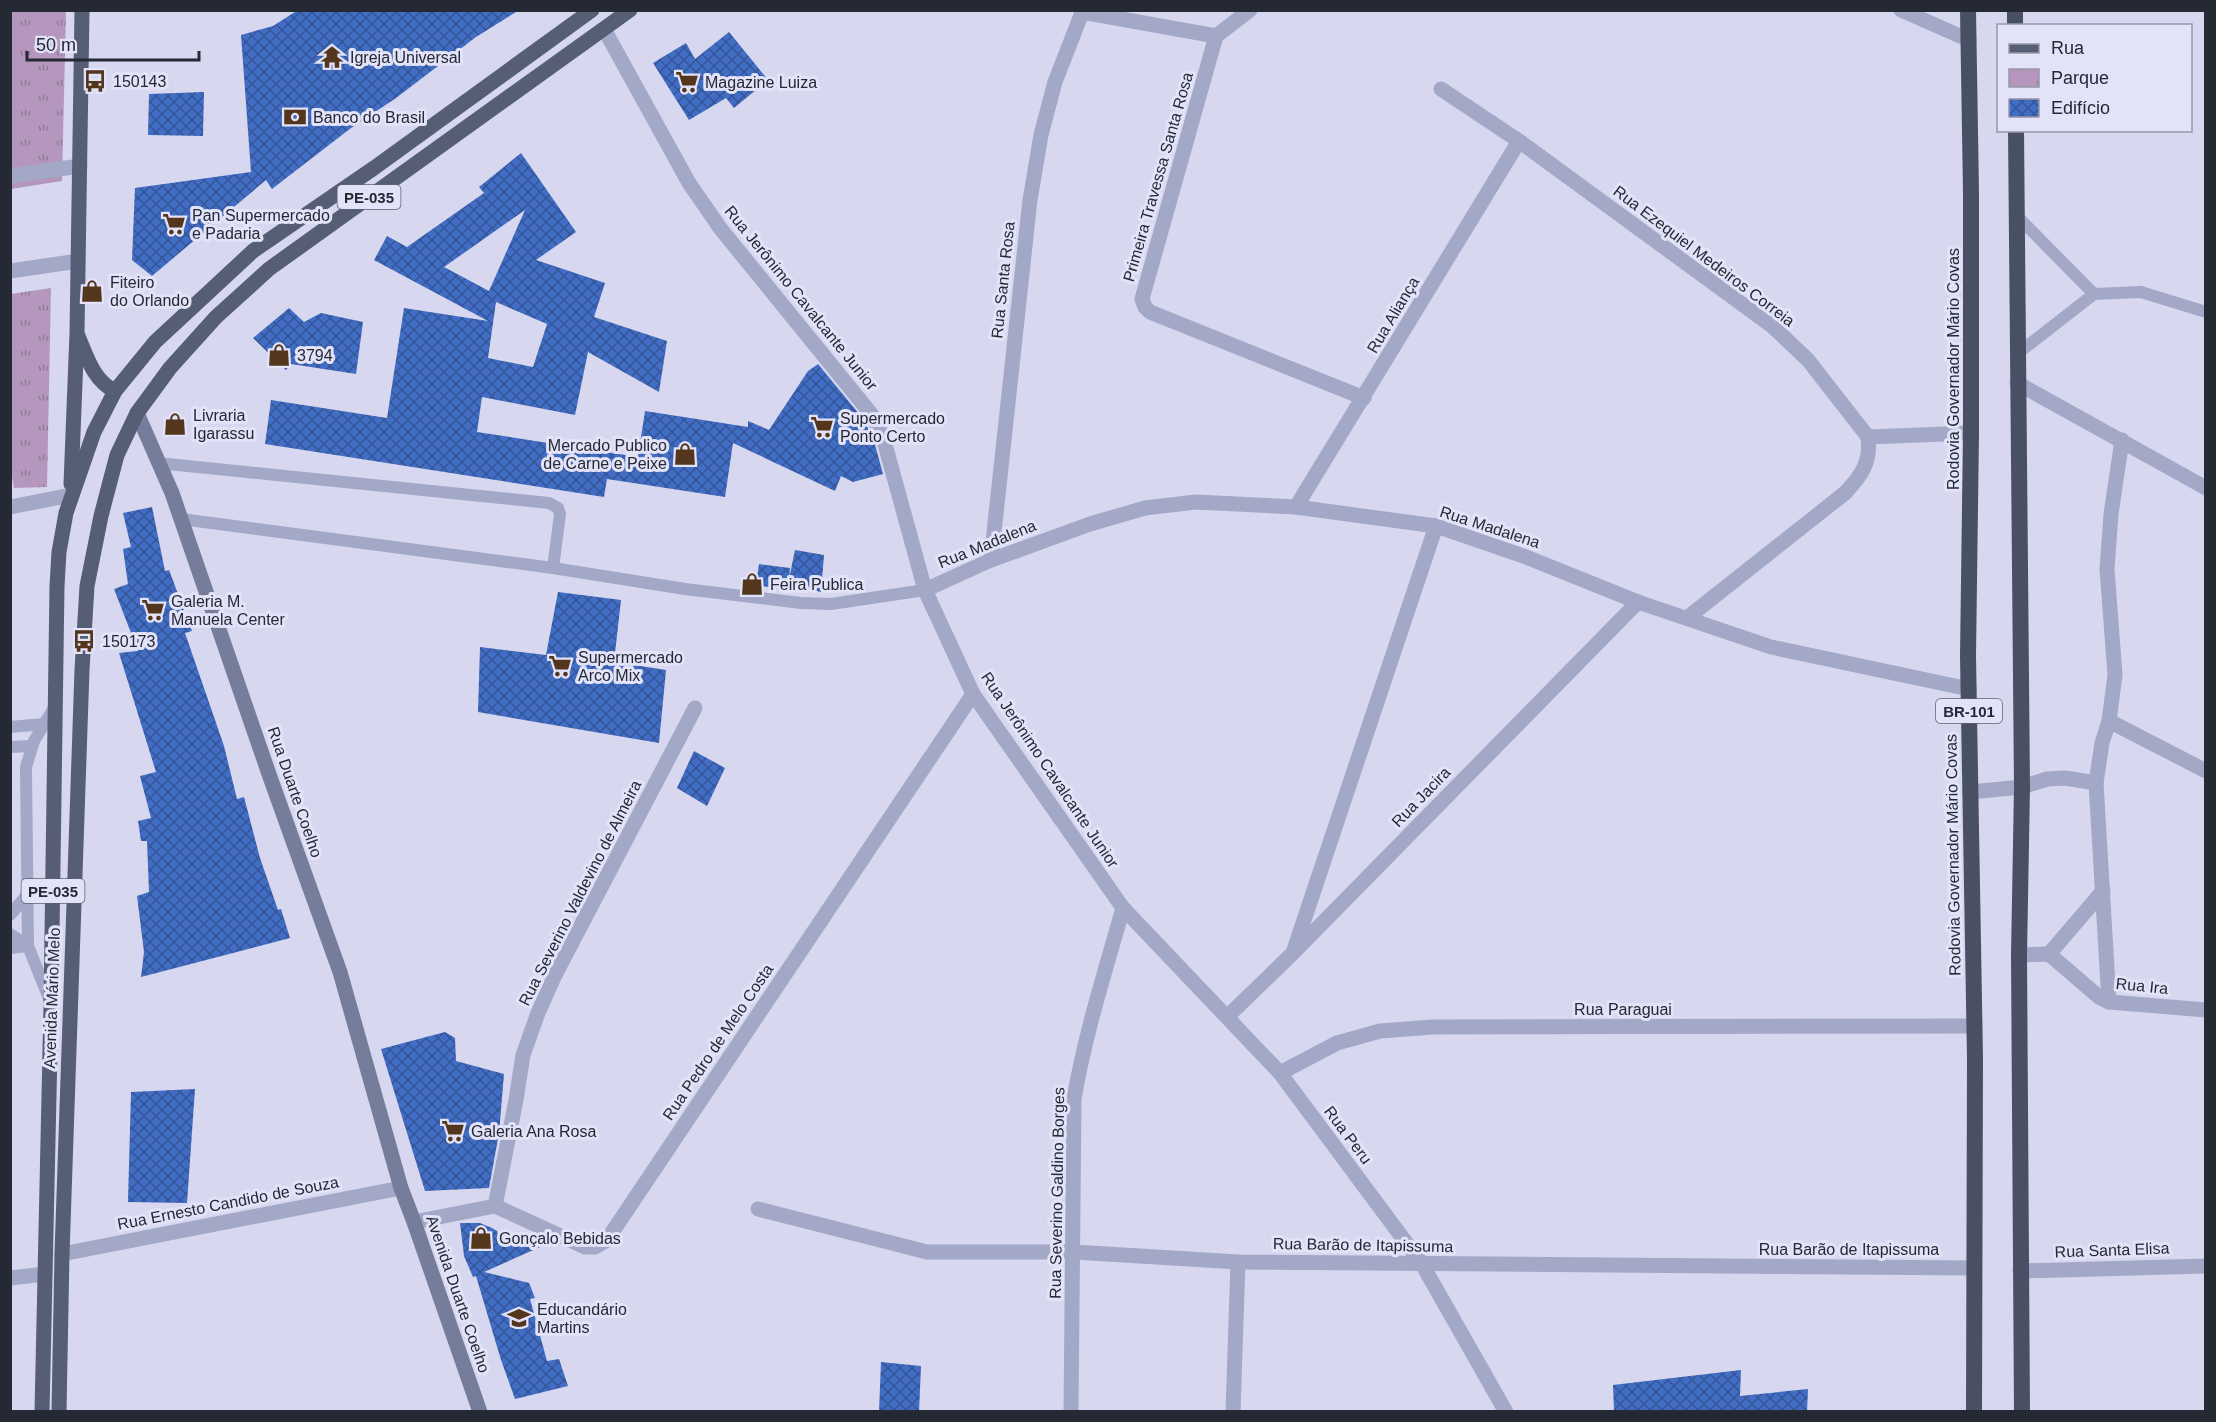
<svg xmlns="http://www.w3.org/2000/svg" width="2216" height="1422" viewBox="0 0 2216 1422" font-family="Helvetica,sans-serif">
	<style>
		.park { fill: url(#park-tufts) }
		.building { fill: url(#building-cross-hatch); fill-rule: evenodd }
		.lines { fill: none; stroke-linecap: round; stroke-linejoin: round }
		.service { stroke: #a3a8c7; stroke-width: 12 }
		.minor { stroke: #a3a8c7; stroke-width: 15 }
		.secondary { stroke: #757d9b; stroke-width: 15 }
		.primary { stroke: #565e75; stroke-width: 15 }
		.trunk { stroke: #495064; stroke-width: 16 }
		.labels { text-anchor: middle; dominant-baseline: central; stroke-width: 6; stroke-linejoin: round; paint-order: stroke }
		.shield { fill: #e2e3f8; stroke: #5e616e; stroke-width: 1.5 }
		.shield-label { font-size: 15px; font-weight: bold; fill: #252933 }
		.poi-label { font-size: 16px; fill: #252933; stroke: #e2e3f8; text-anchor: start }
		.street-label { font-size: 16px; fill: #252933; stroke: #e2e3f8 }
	</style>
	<defs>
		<pattern id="park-tufts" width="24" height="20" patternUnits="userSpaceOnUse" patternTransform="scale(1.5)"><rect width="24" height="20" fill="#b597be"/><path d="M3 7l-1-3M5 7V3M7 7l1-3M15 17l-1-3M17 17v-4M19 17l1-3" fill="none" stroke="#937b9b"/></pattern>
		<pattern id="building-cross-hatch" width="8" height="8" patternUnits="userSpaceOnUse" patternTransform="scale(1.5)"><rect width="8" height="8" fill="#416dc4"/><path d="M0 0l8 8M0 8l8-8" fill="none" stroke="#345597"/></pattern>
	</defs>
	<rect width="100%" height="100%" fill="#d7d8f0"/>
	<g class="park">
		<path d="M11,11H66L62,181L11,189Z"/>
		<path d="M51,288L47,487L14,488L10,467L11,294Z"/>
	</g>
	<g class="building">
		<path d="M298,10H519L476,37L396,98L351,128L272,189L266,180L152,276L132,260L135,188L251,172L241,35L273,26Z"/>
		<path d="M729,32L768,80L734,108L726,98L689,120L653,63L686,43L695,59Z"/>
		<path d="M204,92L203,136L148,135L149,94Z"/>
		<path d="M521,153L576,232L536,260L605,283L594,317L667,341L659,392L588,352L575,415L482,397L477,432L638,457L645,411L748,427V421L769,430L808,371L818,364L864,420L874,441L883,474L853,482L841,476L835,491L733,443L725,497L607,479L604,497L265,444L271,400L387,418L404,308L488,321L374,260L387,236L407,247L484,193L479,187ZM525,210L489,291L444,267ZM496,302L547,324L533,367L488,358Z"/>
		<path d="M289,308L304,322L321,313L363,322L356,374L291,364L286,370L253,338Z"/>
		<path d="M152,507L165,571L169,570L192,631L185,633L224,746L237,799L244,797L260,858L278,910L281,909L290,938L141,977L144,952L137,896L149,892L147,841H141L138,821L151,818L140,776L156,772L119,653L138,651L114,589L128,584L123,549L131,547L123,513Z"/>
		<path d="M795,550L824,555L821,592L788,584Z"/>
		<path d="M759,564L790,568L788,590L756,585Z"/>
		<path d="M558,592L621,600L614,662L666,670L659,743L478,712L480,647L546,655Z"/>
		<path d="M694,751L725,768L707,806L677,788Z"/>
		<path d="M445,1032L455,1038L456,1061L504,1074L499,1133L489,1188L425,1191L381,1049Z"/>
		<path d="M195,1089L187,1203L128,1202L131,1092Z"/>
		<path d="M460,1223H480L492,1228L497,1231L502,1246L537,1238L540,1247L484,1272L529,1283L535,1298L530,1299L547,1361L559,1359L568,1386L515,1399L501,1360L476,1276L473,1277L464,1256Z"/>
		<path d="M881,1362L921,1366L919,1412H879Z"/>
		<path d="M1741,1370L1740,1396L1808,1389L1807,1412H1614L1613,1385Z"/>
	</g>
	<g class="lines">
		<g class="service">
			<path d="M2017,216L2094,294"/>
			<path d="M2017,354L2094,294L2141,292L2206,312"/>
			<path d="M158,463L549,503L558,508L560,514L553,568"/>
			<path d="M181,519L553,568L685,589L801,603L831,604L925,590"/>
			<path d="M10,727L44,724"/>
			<path d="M10,747L32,746"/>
			<path d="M10,915L27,895"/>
			<path d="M10,934L28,946"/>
			<path d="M10,948L28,946"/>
			<path d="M50,1001L28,946L26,767L34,741L55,706"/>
		</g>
		<g class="minor">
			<path d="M1250,10L1216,36L1142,299L1145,307L1150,312L1364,398"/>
			<path d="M1901,10L1969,40"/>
			<path d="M1082,12L1216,36"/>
			<path d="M604,29L689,183L720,228L872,415L883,437L925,590L973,694L1123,908L1280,1073L1422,1264L1506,1412"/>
			<path d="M1441,89L1519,141L1772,326L1808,360L1868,437L1971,433"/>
			<path d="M10,176L80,166"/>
			<path d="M10,271L78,261"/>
			<path d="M2017,383L2206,488"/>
			<path d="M10,507L71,495"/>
			<path d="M1296,507L1519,141"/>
			<path d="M991,560L1030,200L1041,135L1055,82L1083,10"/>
			<path d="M925,590L991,560L1090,524L1145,508L1196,502L1296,507L1436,526L1526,557L1638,602L1771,647L1969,689"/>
			<path d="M1687,618L1845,493C1862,475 1871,462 1868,437"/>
			<path d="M2109,721L2115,675L2107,569L2111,514L2122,440"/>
			<path d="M2096,783L2109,1002"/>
			<path d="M1970,792L2022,787L2047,779L2065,778L2096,783L2102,743L2109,721L2206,771"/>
			<path d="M1294,950L1436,526"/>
			<path d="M2049,954L2103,891"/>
			<path d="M2019,955L2049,954L2099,997L2109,1002L2206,1010"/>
			<path d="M1228,1016L1293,953L1638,602"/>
			<path d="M1280,1073L1337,1043L1380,1031L1433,1027L1974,1026"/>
			<path d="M495,1206L516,1100L523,1055L538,1013L555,975L695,708"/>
			<path d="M758,1209L927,1252H1074L1238,1262L1974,1268"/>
			<path d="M414,1222L495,1206L585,1247H595L607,1240L973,694"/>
			<path d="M62,1254L401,1188"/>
			<path d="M2020,1271L2206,1266"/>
			<path d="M10,1278L45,1274"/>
			<path d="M1071,1412L1074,1099C1085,1034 1105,972 1123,908"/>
			<path d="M1233,1412L1238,1262"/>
		</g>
		<path class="secondary" d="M137,413L172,493L270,777L340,972L401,1188L414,1222L480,1412"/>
		<g class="primary">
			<path d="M78,336C87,357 93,380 115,391"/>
			<path d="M71,484L77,333L82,10"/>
			<path d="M42,1412L51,1005L57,586L59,552L66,513L94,432L115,391L155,342L253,251L374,168L592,10"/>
			<path d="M59,1412L62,1254L82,670L87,586L101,516L117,455L137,413L170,368L216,317L269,269L630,10"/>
		</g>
		<g class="trunk">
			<path d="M1968,10L1971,192V433L1968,656L1975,1059L1974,1412"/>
			<path d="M2015,10V26"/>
			<path d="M2016,130L2022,787L2019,955L2022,1412"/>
		</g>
	</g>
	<defs>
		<g id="temple-bare" transform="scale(1.8)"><path d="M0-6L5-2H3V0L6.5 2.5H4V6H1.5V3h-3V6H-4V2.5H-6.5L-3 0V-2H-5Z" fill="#53361c" stroke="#e2e3f8" stroke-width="2.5" paint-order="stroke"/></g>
		<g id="bus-bare" transform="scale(1.8)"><path d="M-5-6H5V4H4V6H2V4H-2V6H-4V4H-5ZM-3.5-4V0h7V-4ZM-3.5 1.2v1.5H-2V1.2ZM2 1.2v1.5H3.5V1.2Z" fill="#53361c" stroke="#e2e3f8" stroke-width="2.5" paint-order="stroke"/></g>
		<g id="supermarket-bare" transform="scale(1.8)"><path d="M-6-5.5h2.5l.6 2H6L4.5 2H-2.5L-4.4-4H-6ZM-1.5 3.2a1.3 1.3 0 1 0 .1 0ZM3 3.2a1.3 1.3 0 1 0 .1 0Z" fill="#53361c" stroke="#e2e3f8" stroke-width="2.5" paint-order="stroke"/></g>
		<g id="bank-bare" transform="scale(1.8)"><path d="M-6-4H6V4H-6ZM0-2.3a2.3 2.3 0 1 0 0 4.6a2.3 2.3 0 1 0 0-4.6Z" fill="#53361c" stroke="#e2e3f8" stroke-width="2.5" paint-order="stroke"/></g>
		<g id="shop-bare" transform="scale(1.8)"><path d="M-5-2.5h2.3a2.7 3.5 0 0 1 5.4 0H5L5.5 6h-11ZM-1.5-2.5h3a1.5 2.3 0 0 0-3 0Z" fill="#53361c" stroke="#e2e3f8" stroke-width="2.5" paint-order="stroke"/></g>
		<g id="school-bare" transform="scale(1.8)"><path d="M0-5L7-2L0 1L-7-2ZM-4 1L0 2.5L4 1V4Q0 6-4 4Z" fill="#53361c" stroke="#e2e3f8" stroke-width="2.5" paint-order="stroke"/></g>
	</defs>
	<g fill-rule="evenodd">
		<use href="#temple-bare" x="332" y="57"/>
		<use href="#bus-bare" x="95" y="81"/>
		<use href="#supermarket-bare" x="687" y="82"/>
		<use href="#bank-bare" x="295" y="117"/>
		<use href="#supermarket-bare" x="174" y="224"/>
		<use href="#shop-bare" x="92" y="291"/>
		<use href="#shop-bare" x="279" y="355"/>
		<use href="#shop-bare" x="175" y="424"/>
		<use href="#supermarket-bare" x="822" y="427"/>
		<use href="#shop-bare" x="685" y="454"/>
		<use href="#shop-bare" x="752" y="584"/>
		<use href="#supermarket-bare" x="153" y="610"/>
		<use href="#bus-bare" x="84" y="641"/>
		<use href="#supermarket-bare" x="560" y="666"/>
		<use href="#supermarket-bare" x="453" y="1131"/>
		<use href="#shop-bare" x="481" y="1238"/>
		<use href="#school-bare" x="519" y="1318"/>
	</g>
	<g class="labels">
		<g class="shield">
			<rect x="337.5" y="185" width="63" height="24" rx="4.5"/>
			<rect x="1936" y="699" width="66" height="24" rx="4.5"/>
			<rect x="21.5" y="879" width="63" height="24" rx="4.5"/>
		</g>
		<g class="shield-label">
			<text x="369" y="197">PE-035</text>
			<text x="1969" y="711">BR-101</text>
			<text x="53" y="891">PE-035</text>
		</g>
		<g class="poi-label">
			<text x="350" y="57">Igreja Universal</text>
			<text x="113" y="81">150143</text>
			<text x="705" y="82">Magazine Luiza</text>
			<text x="313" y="117">Banco do Brasil</text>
			<text x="192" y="215">Pan Supermercado<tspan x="192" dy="18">e Padaria</tspan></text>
			<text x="110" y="282">Fiteiro<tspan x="110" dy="18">do Orlando</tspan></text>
			<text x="297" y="355">3794</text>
			<text x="193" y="415">Livraria<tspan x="193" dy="18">Igarassu</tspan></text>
			<text x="840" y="418">Supermercado<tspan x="840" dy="18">Ponto Certo</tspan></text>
			<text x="667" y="445" text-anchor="end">Mercado Publico<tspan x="667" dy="18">de Carne e Peixe</tspan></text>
			<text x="770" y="584">Feira Publica</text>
			<text x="171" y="601">Galeria M.<tspan x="171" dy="18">Manuela Center</tspan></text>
			<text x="102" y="641">150173</text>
			<text x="578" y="657">Supermercado<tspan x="578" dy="18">Arco Mix</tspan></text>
			<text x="471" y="1131">Galeria Ana Rosa</text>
			<text x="499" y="1238">Gonçalo Bebidas</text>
			<text x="537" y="1309">Educandário<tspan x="537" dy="18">Martins</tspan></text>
		</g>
		<g class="street-label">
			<text transform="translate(1158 177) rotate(-74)">Primeira Travessa Santa Rosa</text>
			<text transform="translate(1704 256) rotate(37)">Rua Ezequiel Medeiros Correia</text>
			<text transform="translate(1003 280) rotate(-84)">Rua Santa Rosa</text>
			<text transform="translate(801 298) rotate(51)">Rua Jerônimo Cavalcante Junior</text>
			<text transform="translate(1393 315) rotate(-59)">Rua Aliança</text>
			<text transform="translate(1953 369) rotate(-90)">Rodovia Governador Mário Covas</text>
			<text transform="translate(1490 527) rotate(18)">Rua Madalena</text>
			<text transform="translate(987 544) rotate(-22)">Rua Madalena</text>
			<text transform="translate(1050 770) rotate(56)">Rua Jerônimo Cavalcante Junior</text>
			<text transform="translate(295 792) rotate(71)">Rua Duarte Coelho</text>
			<text transform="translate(1421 797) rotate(-46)">Rua Jacira</text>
			<text transform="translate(1953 855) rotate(-91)">Rodovia Governador Mário Covas</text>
			<text transform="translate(580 893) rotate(-63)">Rua Severino Valdevino de Almeira</text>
			<text transform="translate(2142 986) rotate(6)">Rua Ira</text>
			<text transform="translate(52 998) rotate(-88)">Avenida Mário Melo</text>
			<text x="1623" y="1009">Rua Paraguai</text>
			<text transform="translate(718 1042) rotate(-56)">Rua Pedro de Melo Costa</text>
			<text transform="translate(1348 1135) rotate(53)">Rua Peru</text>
			<text transform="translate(1057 1193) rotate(-89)">Rua Severino Galdino Borges</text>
			<text transform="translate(228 1203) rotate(-11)">Rua Ernesto Candido de Souza</text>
			<text transform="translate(1363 1245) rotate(1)">Rua Barão de Itapissuma</text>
			<text x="1849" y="1249">Rua Barão de Itapissuma</text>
			<text transform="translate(2112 1250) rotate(-2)">Rua Santa Elisa</text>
			<text transform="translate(458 1294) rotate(71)">Avenida Duarte Coelho</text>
		</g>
	</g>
	<rect width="2216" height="1422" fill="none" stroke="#252933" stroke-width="24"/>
	<rect x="1997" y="24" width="195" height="108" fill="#e2e3f8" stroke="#9699a9" stroke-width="1.5"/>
	<rect x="2009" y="44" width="30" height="9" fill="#565e75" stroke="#9699a9" stroke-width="1.5"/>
	<text x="2051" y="54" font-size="18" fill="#252933">Rua</text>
	<rect x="2009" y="69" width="30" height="18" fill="url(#park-tufts)" stroke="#9699a9" stroke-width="1.5"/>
	<text x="2051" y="84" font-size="18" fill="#252933">Parque</text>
	<rect x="2009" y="99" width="30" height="18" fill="url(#building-cross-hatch)" stroke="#9699a9" stroke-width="1.5"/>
	<text x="2051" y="114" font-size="18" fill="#252933">Edifício</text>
	<path d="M27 51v9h172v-9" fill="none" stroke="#252933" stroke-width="3"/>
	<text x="36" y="51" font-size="18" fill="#252933" stroke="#e2e3f8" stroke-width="4.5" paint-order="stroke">50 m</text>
</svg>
